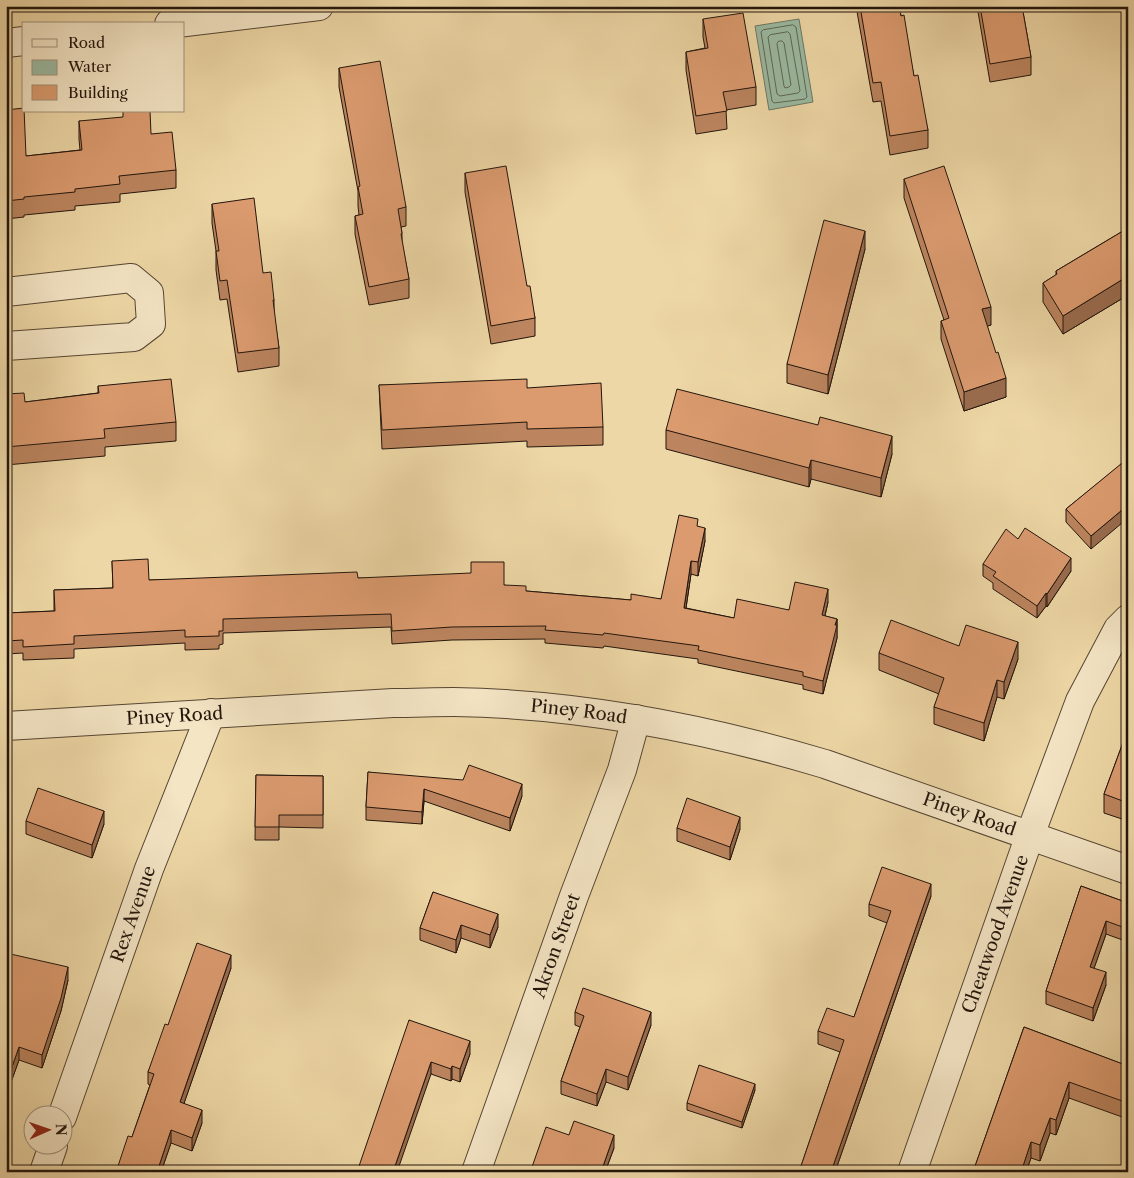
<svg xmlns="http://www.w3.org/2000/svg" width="1134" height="1178" viewBox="0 0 1134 1178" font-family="'Libre Caslon Text',serif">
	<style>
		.water { fill: #9bbaa2; stroke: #6b7866 }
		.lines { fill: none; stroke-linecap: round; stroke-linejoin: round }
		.shore { stroke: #5e6857; stroke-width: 1 }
		.minor-casing { stroke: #554632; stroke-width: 30 }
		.tertiary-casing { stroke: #554632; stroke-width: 30 }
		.minor { stroke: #f4e5c5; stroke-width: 28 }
		.tertiary { stroke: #f4e5c5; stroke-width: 28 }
		.wall { fill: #bc855f; stroke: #22150c }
		.shaded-wall { fill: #996c4e; stroke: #22150c }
		.building { fill: #db9b6f; stroke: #22150c }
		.labels { text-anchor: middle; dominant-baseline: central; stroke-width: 4; stroke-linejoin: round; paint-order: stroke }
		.street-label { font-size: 18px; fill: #22150c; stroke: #f4e5c5 }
	</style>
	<rect width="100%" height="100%" fill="#eed7a6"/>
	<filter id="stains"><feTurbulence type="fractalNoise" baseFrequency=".004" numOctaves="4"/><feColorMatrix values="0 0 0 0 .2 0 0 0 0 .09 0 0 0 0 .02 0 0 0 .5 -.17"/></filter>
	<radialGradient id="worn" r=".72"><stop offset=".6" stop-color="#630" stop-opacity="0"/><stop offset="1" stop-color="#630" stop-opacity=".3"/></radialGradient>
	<path class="water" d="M799,19L813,102L769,110L755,26Z"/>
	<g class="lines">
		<g class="shore">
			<path d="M793,25L796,27L807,97L805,99L774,103L772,101L761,32L763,30Z"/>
			<path d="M788,32L790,34L800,91L798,93L780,96L777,94L768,37L770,35Z"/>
			<path d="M779,41H782L784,43L791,85L789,87L785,88L784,86L777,44Z"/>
		</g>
		<g class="minor-casing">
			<g id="minor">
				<path d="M6,292L131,278L149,293L151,324L134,337L6,346"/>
				<path id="s1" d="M6,726L393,703C414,703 434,702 454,702C580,704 705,728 825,764L1128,870"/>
				<path id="s2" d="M62,1117L149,869L211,713"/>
				<path d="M44,1172L53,1146"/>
				<path id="s3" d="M476,1172L574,896L622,770L636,719"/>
				<path id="s4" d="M912,1172L1030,835L1080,701L1118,629L1128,619"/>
			</g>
		</g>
		<g class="tertiary-casing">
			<g id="tertiary">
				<path d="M169,24L319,6"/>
				<path d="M6,43L24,41"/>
			</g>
		</g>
		<use href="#minor" class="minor"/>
		<use href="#tertiary" class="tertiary"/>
	</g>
	<g class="wall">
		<path d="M856,6H899L914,76L928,130V148L890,155L881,101L873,102Z"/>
		<path d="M977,6H1022L1031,57V75L990,82Z"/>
		<path d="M703,19L756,87V105L726,110L727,129L696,134L686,70V52L705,48L703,37Z"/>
		<path d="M339,68L406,207V226L401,227L402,233V243L409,279V298L369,305L355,234V216L359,215L358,206V191L339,87Z"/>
		<path d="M6,110L26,156L80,150L79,139V121L151,134L176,170V188L120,194V202L75,206V210L24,215V217L6,219Z"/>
		<path d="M465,173L527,286L535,318V336L491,344L465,192Z"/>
		<path d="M904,179L991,325L987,326L1006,397L964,411L941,339V321L944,320L904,198Z"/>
		<path d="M212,204L263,273L274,300V314L279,348V366L238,372L227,299L220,300L216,270V251L212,223Z"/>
		<path d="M1128,228V295L1063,334L1043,302V283L1056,275V271Z"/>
		<path d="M865,249L828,394L787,383V364Z"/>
		<path d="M379,385L527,388L603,427V445L527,447V441L382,449Z"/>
		<path d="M98,386L176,422V441L105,447V456L6,465V394L25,402L98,393Z"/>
		<path d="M666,430L892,454L881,497L811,479L809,487L666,449Z"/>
		<path d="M1128,459L1091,549L1066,522V509Z"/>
		<path d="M698,526L705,541L698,576L691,574L686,608L734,618L789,610L828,602L825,616L837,619V638L823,694L803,689V685L698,663V659L604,646L603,648L545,643V639L452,640L392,644L391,627L223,633V644L219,645V649L185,650V643L74,649V658L23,660V653L6,654V613L54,611V590L113,588L112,561L149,580L358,578L504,585L526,591L631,600L661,599Z"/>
		<path d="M983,564L1071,571L1047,607L1046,606L1037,618L993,589V583L983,576Z"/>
		<path d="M959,646L1018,659L1004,699L997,697L984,741L934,724V707L939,694L879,670V653Z"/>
		<path d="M1128,729V821L1104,813V794Z"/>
		<path d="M368,772L522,796L510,831L424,801L422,824L366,820V807Z"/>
		<path d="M256,775L323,776V828L279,827V840H255Z"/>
		<path d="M26,821L104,824L92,858L26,834Z"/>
		<path d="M677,828L740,829L730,860L677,841Z"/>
		<path d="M1081,886L1128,903V942L1106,934L1094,968L1106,985L1093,1021L1046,1004V991Z"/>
		<path d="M433,892L498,927L490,948L461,938L456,953L420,940V928Z"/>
		<path d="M931,896L835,1172H800V1169L840,1052L818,1044V1031L854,1017L887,923L869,916V904Z"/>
		<path d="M6,953L68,980L61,1011L42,1068L19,1060L6,1096Z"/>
		<path d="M231,968L184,1103L202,1123L192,1151L171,1143L161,1172H116L132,1137L150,1085L148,1084V1072L168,1025Z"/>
		<path d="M575,1012L651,1025L628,1090L606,1082L597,1106L561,1094V1081L580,1027L575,1025Z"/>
		<path d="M409,1020L470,1054L460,1082L452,1079L451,1081L431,1074Z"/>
		<path d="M1024,1027L1128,1066L1125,1118L1069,1098L1056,1135L1050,1133L1040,1161L1031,1158L1026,1172H973Z"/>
		<path d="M755,1090L742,1128L687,1110V1103Z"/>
		<path d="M569,1135L614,1148L605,1172H532V1167Z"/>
	</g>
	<g class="shaded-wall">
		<path d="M865,231V249L828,394V375Z"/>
		<path d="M1128,276V295L1063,334V316Z"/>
		<path d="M991,307V325L982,328V309Z"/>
		<path d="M1006,378V397L964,411V392Z"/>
		<path d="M892,436V454L881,497V478Z"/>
		<path d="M811,460V479L809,487V468Z"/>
		<path d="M1128,505V518L1091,549V536Z"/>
		<path d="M705,528V541L698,576V562Z"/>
		<path d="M1071,558V571L1047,607V594Z"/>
		<path d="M691,561V574L684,621V608Z"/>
		<path d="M828,589V602L822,628V615Z"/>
		<path d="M1046,593V606L1037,618V606Z"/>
		<path d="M837,619V638L823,694V681Z"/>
		<path d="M1018,642V659L1004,699V682Z"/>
		<path d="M997,680V697L984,741V723Z"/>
		<path d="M522,784V796L510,831V818Z"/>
		<path d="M424,789V801L422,824V812Z"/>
		<path d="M104,811V824L92,858V845Z"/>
		<path d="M740,817V829L730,860V847Z"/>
		<path d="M931,884V896L835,1172H831Z"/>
		<path d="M498,914V927L490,948V935Z"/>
		<path d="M1106,921V934L1090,980V967Z"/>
		<path d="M461,925V938L456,953V940Z"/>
		<path d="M231,955V968L180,1115V1102Z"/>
		<path d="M68,967V980L61,1011L42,1068V1055Z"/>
		<path d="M1106,972V985L1093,1021V1008Z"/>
		<path d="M651,1012V1025L628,1090V1077Z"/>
		<path d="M470,1041V1054L460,1082V1069Z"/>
		<path d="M19,1047V1060L6,1096V1084Z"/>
		<path d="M431,1062V1074L397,1172H393Z"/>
		<path d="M452,1066V1079L451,1081V1069Z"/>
		<path d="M606,1069V1082L597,1106V1094Z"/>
		<path d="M1069,1082V1098L1056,1135V1120Z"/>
		<path d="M755,1084V1090L742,1128V1122Z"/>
		<path d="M1128,1095V1111L1125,1118V1102Z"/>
		<path d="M202,1110V1123L192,1151V1138Z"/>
		<path d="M1050,1118V1133L1040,1161V1145Z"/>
		<path d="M171,1130V1143L161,1172H157Z"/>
		<path d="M614,1135V1148L605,1172H601Z"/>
		<path d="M1031,1142V1158L1026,1172H1021Z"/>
	</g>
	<g class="building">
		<path d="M860,6H899L901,16L904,15L914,76L918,75L928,130L890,136L881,82L873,83Z"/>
		<path d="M980,6H1022L1031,57L990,64Z"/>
		<path d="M743,13L756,87L723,92L727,111L696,116L686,52L708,48L703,19Z"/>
		<path d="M380,61L406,207L398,209L402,233L401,234L409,279L369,287L355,216L363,214L358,187L360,186L339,68Z"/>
		<path d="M24,108L26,156L82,150L79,121L123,117V111H150L151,134L172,132L176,170L119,176L120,184L75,189V192L24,197V199L6,201V110Z"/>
		<path d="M506,166L527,286H530L535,318L491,326L465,173Z"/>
		<path d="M944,166L991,307L982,309L996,353L998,352L1006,378L964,392L941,321L949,318L904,179Z"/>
		<path d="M254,198L263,273L271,272L274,300H273L279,348L238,353L227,280L220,281L216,251H219L212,204Z"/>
		<path d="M824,220L865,231L828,375L787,364Z"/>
		<path d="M1128,228V276L1063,316L1043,283L1057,274L1056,271Z"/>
		<path d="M171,379L176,422L104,429L105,438L6,447V394L24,393L25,402L99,393L98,386Z"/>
		<path d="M527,379V388L601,383L603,427L527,429V422L382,430L379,385Z"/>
		<path d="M677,389L818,425L820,417L892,436L881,478L811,460L809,468L666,430Z"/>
		<path d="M1127,459L1128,505L1091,536L1066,509Z"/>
		<path d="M679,515L698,519L697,526L705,528L698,562L691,561L684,608L734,618L737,599L789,610L795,582L828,589L822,615L837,619L835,625H837L823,681L803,676V672L698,650L699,646L604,633L603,635L545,630L546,626L452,627L392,631L391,614L223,619V631H219V636L185,637V630L74,636V644L23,647V640L6,641V613L55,611L54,590L113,588L112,561L148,559L149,580L357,572L358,578L471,573V562H504V585L526,586V591L631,600V594L661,599Z"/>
		<path d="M1025,528L1071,558L1047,594L1046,593L1037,606L993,576L996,572L983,564L1006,529L1018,539Z"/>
		<path d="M891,620L959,646L966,625L1018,642L1004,682L997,680L984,723L934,707L944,678L879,653Z"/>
		<path d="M1128,729V803L1104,794Z"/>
		<path d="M469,765L522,784L510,818L424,789L422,812L366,807L368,772L463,780Z"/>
		<path d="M256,775L323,776V815H279V827H255Z"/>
		<path d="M38,788L104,811L92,845L26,821Z"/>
		<path d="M687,798L740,817L730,847L677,828Z"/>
		<path d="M882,867L931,884L831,1172H806L800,1169L844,1040L818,1031L827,1008L854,1017L891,911L869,904Z"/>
		<path d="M1081,886L1128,903V929L1106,921L1090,967L1106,972L1093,1008L1046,991Z"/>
		<path d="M433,892L498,914L490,935L461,925L456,940L420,928Z"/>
		<path d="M197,943L231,955L180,1102L202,1110L192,1138L171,1130L157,1172H116L128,1136L132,1137L154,1074L148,1072L165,1024L168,1025Z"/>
		<path d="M6,953L68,967L61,998L42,1055L19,1047L6,1084V992L10,980H6Z"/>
		<path d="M583,988L651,1012L628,1077L606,1069L597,1094L561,1081L584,1016L575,1012Z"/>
		<path d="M409,1020L470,1041L460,1069L452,1066L451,1069L431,1062L393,1172H357Z"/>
		<path d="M1024,1027L1128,1066V1095L1125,1102L1069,1082L1056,1120L1050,1118L1040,1145L1031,1142L1021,1172H973Z"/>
		<path d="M699,1065L755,1084L742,1122L687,1103Z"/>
		<path d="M574,1121L614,1135L601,1172H540L541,1170L532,1167L546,1127L569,1135Z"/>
		<path d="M334,1169L341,1172H333Z"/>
	</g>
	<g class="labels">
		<g class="street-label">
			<text stroke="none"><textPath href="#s1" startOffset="574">Piney Road</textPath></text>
			<text stroke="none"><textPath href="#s1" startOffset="169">Piney Road</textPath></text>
			<text stroke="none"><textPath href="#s1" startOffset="979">Piney Road</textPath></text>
			<text stroke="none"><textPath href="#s2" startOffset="215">Rex Avenue</textPath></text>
			<text stroke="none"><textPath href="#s4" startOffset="252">Cheatwood Avenue</textPath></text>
			<text stroke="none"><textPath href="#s3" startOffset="240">Akron Street</textPath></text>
		</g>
	</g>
	<rect width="1134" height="1178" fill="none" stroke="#eed7a6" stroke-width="25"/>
	<rect x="8" y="8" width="1119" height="1163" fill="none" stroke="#22150c" stroke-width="2.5"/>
	<rect x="12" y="12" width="1109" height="1153" fill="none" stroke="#22150c"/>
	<rect x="22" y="22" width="162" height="90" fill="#f4e5c5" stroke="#a0927b"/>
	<rect x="32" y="39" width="25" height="8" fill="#f4e5c5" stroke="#a0927b"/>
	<text x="68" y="48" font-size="15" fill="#22150c">Road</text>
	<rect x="32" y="60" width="25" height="15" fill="#9bbaa2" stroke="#a0927b"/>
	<text x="68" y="72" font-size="15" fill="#22150c">Water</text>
	<rect x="32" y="85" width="25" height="15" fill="#db9b6f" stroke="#a0927b"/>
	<text x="68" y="98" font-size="15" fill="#22150c">Building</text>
	<g transform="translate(48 1130) rotate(88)"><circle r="24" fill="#f4e5c5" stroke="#a0927b"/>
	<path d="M0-4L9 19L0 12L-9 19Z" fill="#8f2418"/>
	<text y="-8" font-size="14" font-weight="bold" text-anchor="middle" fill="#22150c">N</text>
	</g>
	<rect width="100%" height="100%" filter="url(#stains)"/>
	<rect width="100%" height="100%" fill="url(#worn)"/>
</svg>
